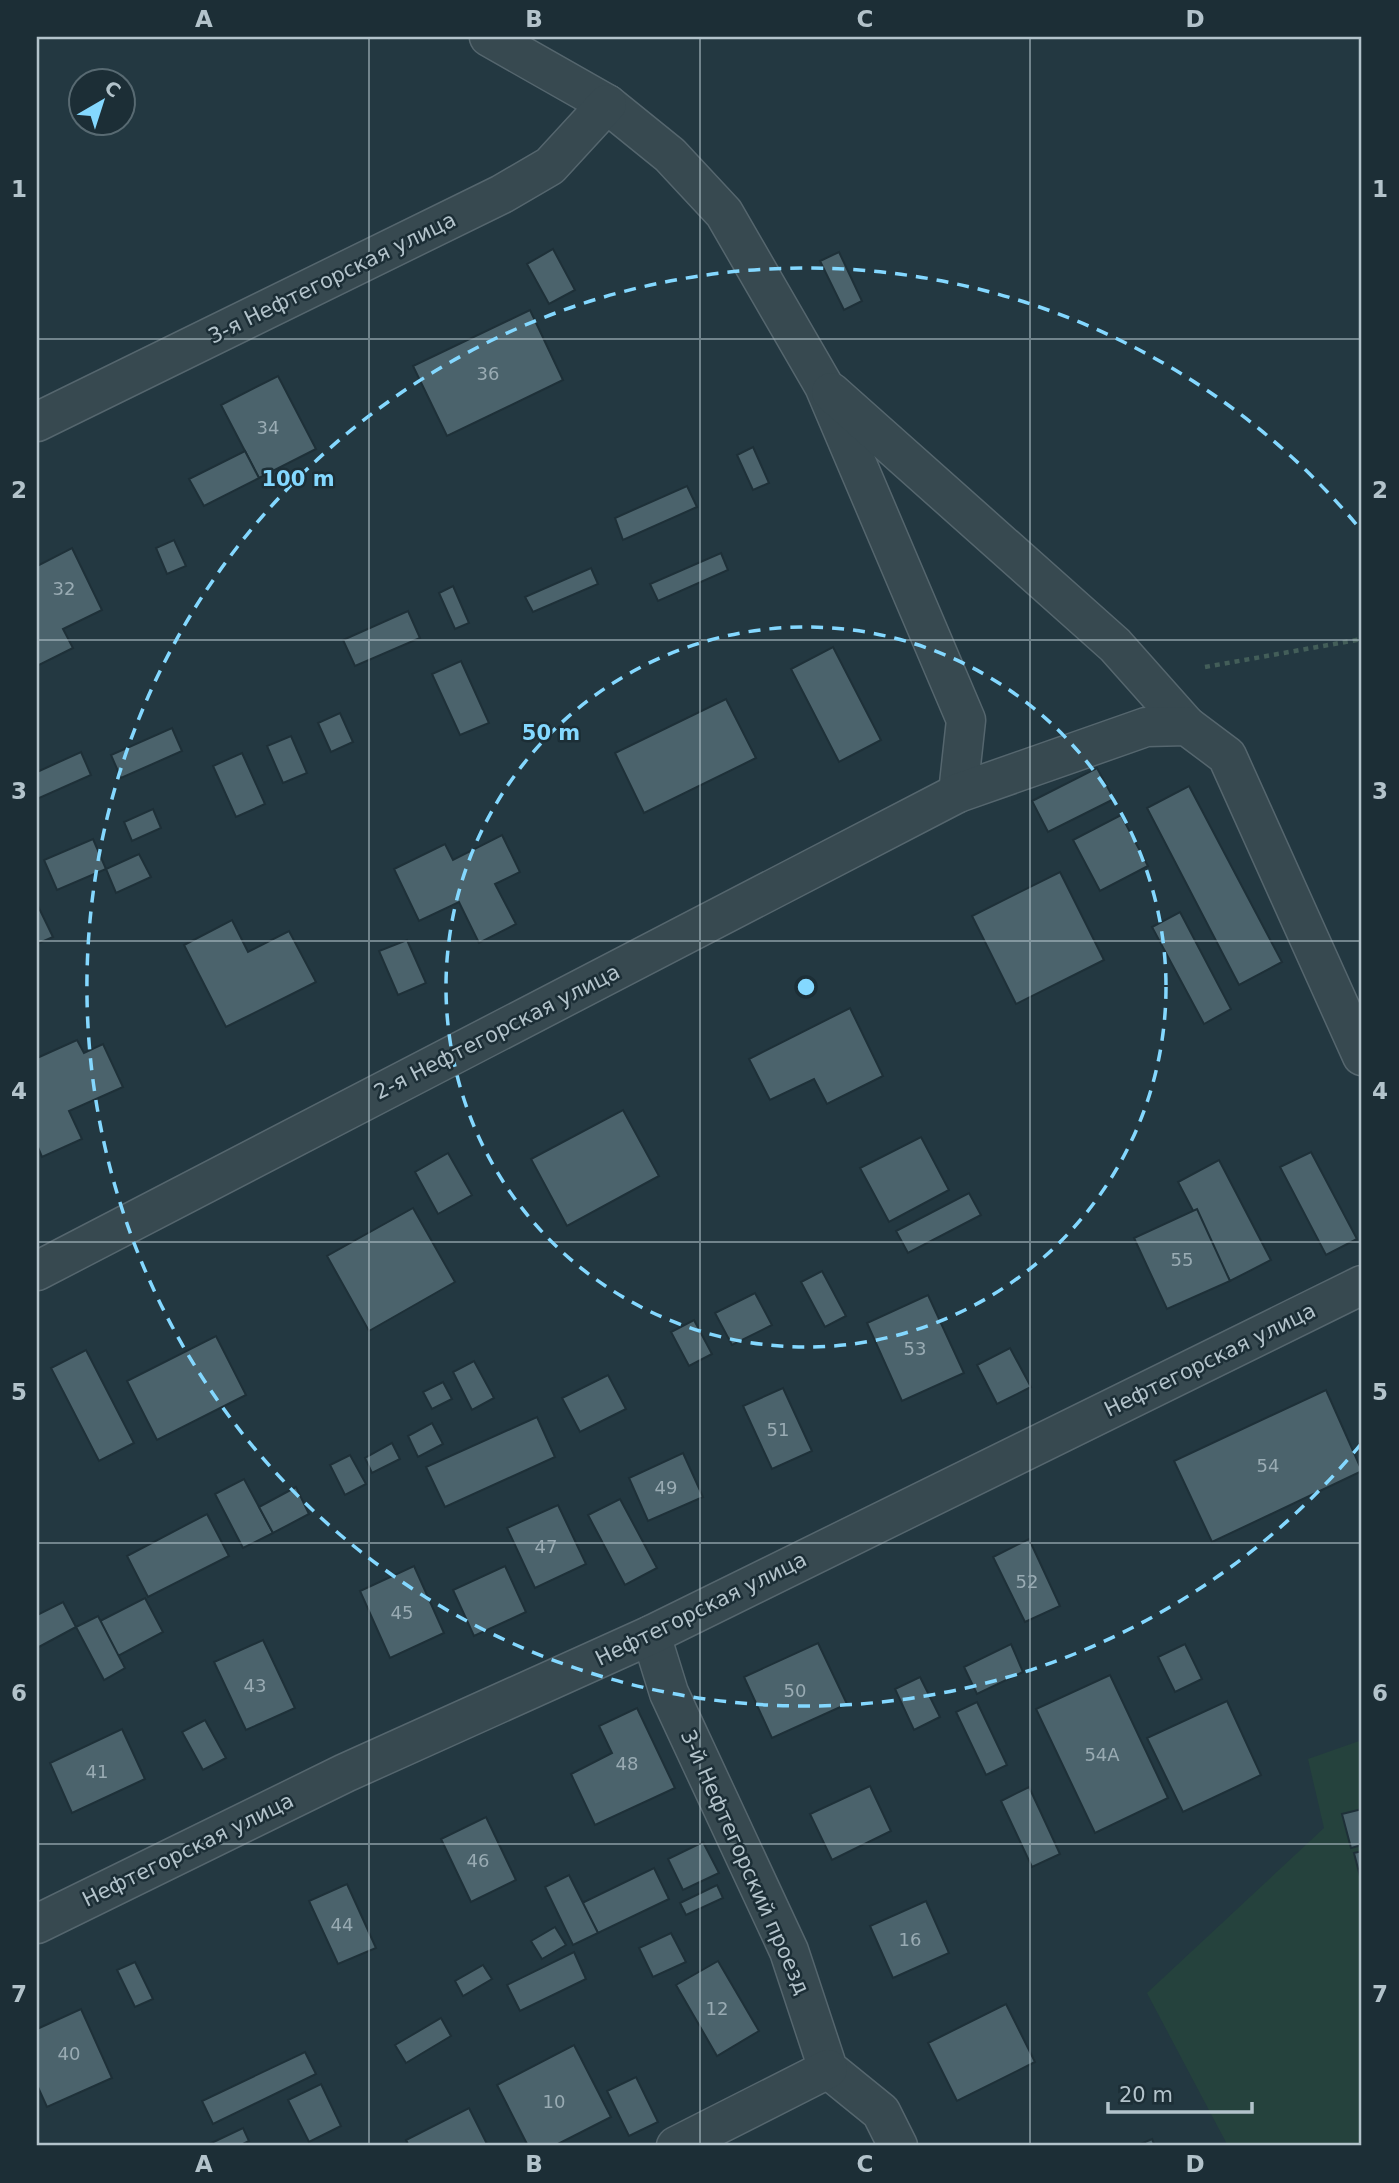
<svg xmlns="http://www.w3.org/2000/svg" width="1399" height="2183" viewBox="0 0 1399 2183" font-family="'DejaVu Sans',sans-serif">
	<style>
		.green { fill: #25423d }
		.building { fill: #4b636c; stroke: #1e3038; stroke-width: 2 }
		.lines { fill: none; stroke-linecap: round; stroke-linejoin: round }
		.street-casing { stroke: #55666e; stroke-width: 41 }
		.path { stroke: #435e59; stroke-width: 4.5; stroke-dasharray: 5 5; stroke-linecap: butt }
		.street { stroke: #374950; stroke-width: 38 }
		.grid { fill: none; stroke: #b3c3cb; stroke-width: 2; stroke-opacity: 0.55 }
		.ring { fill: none; stroke: #84d8ff; stroke-width: 3.5; stroke-dasharray: 12 9 }
		.labels { text-anchor: middle; dominant-baseline: central; stroke-width: 5; stroke-linejoin: round; paint-order: stroke }
		.number-label { font-size: 18px; fill: #99abb3 }
		.street-label { font-size: 21px; fill: #b3c3cb; stroke: #1c2e36 }
		.centre { fill: #84d8ff; stroke: #1c2e36; stroke-width: 3.5 }
		.ring-label { font-size: 21px; text-anchor: middle; font-weight: bold; fill: #84d8ff; stroke: #1c2e36; stroke-width: 5; stroke-linejoin: round; paint-order: stroke }
		.neatline { fill: none; stroke: #b3c3cb; stroke-width: 2.5 }
		.grid-label { font-size: 23px; text-anchor: middle; font-weight: bold; fill: #b3c3cb }
	</style>
	<rect width="100%" height="100%" fill="#233841"/>
	<path class="green" d="M1362,1740V2146H1228L1147,1993L1324,1828L1308,1759Z"/>
	<g class="building">
		<path d="M553,249L575,290L549,304L527,264Z"/>
		<path d="M839,252L862,301L844,310L820,261Z"/>
		<path d="M530,310L563,380L447,436L413,366Z"/>
		<path d="M278,376L316,449L259,478L221,405Z"/>
		<path d="M753,447L769,483L753,490L737,455Z"/>
		<path d="M245,451L259,478L204,506L189,479Z"/>
		<path d="M687,486L697,507L623,540L615,518Z"/>
		<path d="M174,540L186,566L167,574L156,548Z"/>
		<path d="M72,548L102,610L63,629L73,648L37,666V566Z"/>
		<path d="M721,553L728,570L658,601L650,584Z"/>
		<path d="M591,568L598,584L533,612L525,597Z"/>
		<path d="M453,586L469,623L455,629L439,593Z"/>
		<path d="M408,611L420,638L355,666L343,640Z"/>
		<path d="M833,647L881,740L839,762L791,669Z"/>
		<path d="M461,661L489,723L460,735L432,674Z"/>
		<path d="M726,699L756,758L644,813L615,753Z"/>
		<path d="M340,713L353,742L331,752L318,723Z"/>
		<path d="M172,728L182,751L121,778L111,755Z"/>
		<path d="M291,736L307,773L283,783L267,746Z"/>
		<path d="M81,752L91,775L37,799V772Z"/>
		<path d="M242,753L265,804L236,817L213,766Z"/>
		<path d="M1097,768L1114,799L1048,832L1032,801Z"/>
		<path d="M1189,786L1282,962L1239,985L1147,808Z"/>
		<path d="M153,809L161,828L132,841L124,822Z"/>
		<path d="M1121,815L1148,866L1100,891L1073,840Z"/>
		<path d="M502,835L520,872L495,884L516,924L479,943L459,902L419,921L394,869L445,844L453,860Z"/>
		<path d="M93,839L106,869L57,890L44,860Z"/>
		<path d="M139,854L151,877L116,893L106,869Z"/>
		<path d="M1060,872L1104,960L1016,1004L972,916Z"/>
		<path d="M37,904L53,937L37,944Z"/>
		<path d="M1180,912L1231,1009L1204,1024L1152,927Z"/>
		<path d="M232,920L248,952L289,931L316,982L226,1027L184,945Z"/>
		<path d="M407,940L426,983L398,995L379,951Z"/>
		<path d="M850,1008L883,1076L827,1104L814,1079L770,1100L749,1059Z"/>
		<path d="M77,1040L84,1053L103,1044L123,1087L69,1111L82,1139L42,1157L37,1145V1058Z"/>
		<path d="M623,1110L659,1176L567,1226L531,1159Z"/>
		<path d="M921,1137L949,1190L889,1222L860,1168Z"/>
		<path d="M1311,1152L1357,1239L1326,1255L1280,1167Z"/>
		<path d="M448,1153L472,1195L438,1214L415,1172Z"/>
		<path d="M1219,1160L1271,1260L1230,1281L1178,1182Z"/>
		<path d="M969,1193L981,1215L908,1253L896,1231Z"/>
		<path d="M413,1208L455,1282L369,1331L327,1256Z"/>
		<path d="M1197,1209L1230,1281L1167,1309L1134,1238Z"/>
		<path d="M822,1271L846,1316L825,1327L801,1282Z"/>
		<path d="M755,1293L772,1325L732,1345L715,1313Z"/>
		<path d="M928,1295L964,1373L902,1401L867,1323Z"/>
		<path d="M694,1320L712,1354L689,1366L671,1332Z"/>
		<path d="M216,1336L246,1395L157,1440L127,1381Z"/>
		<path d="M1010,1348L1031,1387L997,1404L977,1365Z"/>
		<path d="M86,1350L134,1443L99,1461L51,1368Z"/>
		<path d="M474,1361L494,1398L472,1410L453,1372Z"/>
		<path d="M608,1375L626,1409L580,1432L562,1398Z"/>
		<path d="M443,1382L452,1399L432,1409L423,1392Z"/>
		<path d="M783,1388L812,1451L772,1469L743,1406Z"/>
		<path d="M1326,1390L1362,1471L1212,1542L1174,1461Z"/>
		<path d="M537,1417L555,1457L445,1507L426,1467Z"/>
		<path d="M432,1423L443,1444L418,1457L408,1436Z"/>
		<path d="M392,1443L400,1459L372,1473L365,1458Z"/>
		<path d="M683,1453L703,1497L648,1521L629,1478Z"/>
		<path d="M350,1455L366,1484L345,1495L330,1465Z"/>
		<path d="M244,1479L273,1533L243,1548L215,1494Z"/>
		<path d="M296,1487L309,1514L273,1533L259,1507Z"/>
		<path d="M620,1499L657,1568L625,1585L588,1515Z"/>
		<path d="M558,1505L586,1564L535,1588L507,1528Z"/>
		<path d="M207,1514L229,1556L148,1597L127,1556Z"/>
		<path d="M1029,1539L1060,1606L1025,1622L993,1557Z"/>
		<path d="M414,1566L444,1633L390,1658L360,1591Z"/>
		<path d="M505,1566L526,1612L474,1636L453,1590Z"/>
		<path d="M145,1598L163,1632L118,1656L100,1621Z"/>
		<path d="M63,1602L76,1627L37,1648V1615Z"/>
		<path d="M98,1616L125,1668L104,1680L76,1627Z"/>
		<path d="M263,1640L295,1708L246,1730L214,1662Z"/>
		<path d="M818,1643L847,1704L772,1738L744,1677Z"/>
		<path d="M1011,1644L1023,1672L977,1694L964,1667Z"/>
		<path d="M1185,1644L1202,1679L1175,1692L1158,1657Z"/>
		<path d="M1110,1675L1168,1798L1095,1833L1036,1709Z"/>
		<path d="M920,1677L940,1717L914,1730L895,1689Z"/>
		<path d="M1227,1701L1261,1775L1183,1812L1147,1738Z"/>
		<path d="M977,1702L1007,1765L986,1775L956,1712Z"/>
		<path d="M637,1708L675,1788L595,1825L571,1774L612,1753L599,1726Z"/>
		<path d="M205,1720L226,1758L203,1770L182,1732Z"/>
		<path d="M122,1729L145,1779L72,1813L50,1763Z"/>
		<path d="M870,1786L891,1831L832,1860L810,1814Z"/>
		<path d="M1029,1787L1060,1854L1032,1867L1001,1801Z"/>
		<path d="M1362,1809V1845L1351,1848L1342,1814Z"/>
		<path d="M486,1817L516,1880L471,1902L441,1839Z"/>
		<path d="M703,1842L719,1873L683,1890L668,1859Z"/>
		<path d="M1362,1851V1884L1354,1853Z"/>
		<path d="M654,1868L669,1899L598,1933L582,1903Z"/>
		<path d="M569,1875L598,1933L573,1945L545,1887Z"/>
		<path d="M347,1884L376,1948L338,1964L309,1901Z"/>
		<path d="M717,1885L723,1898L686,1915L680,1903Z"/>
		<path d="M926,1901L949,1953L893,1978L870,1926Z"/>
		<path d="M555,1927L566,1945L542,1959L531,1941Z"/>
		<path d="M671,1933L686,1962L653,1977L639,1948Z"/>
		<path d="M574,1952L586,1979L520,2011L507,1985Z"/>
		<path d="M718,1961L759,2031L717,2056L676,1985Z"/>
		<path d="M135,1962L153,1999L135,2007L117,1970Z"/>
		<path d="M483,1965L492,1979L463,1996L455,1981Z"/>
		<path d="M1006,2004L1035,2062L957,2101L928,2043Z"/>
		<path d="M81,2009L112,2078L47,2107L37,2085V2029Z"/>
		<path d="M441,2018L451,2036L406,2063L395,2045Z"/>
		<path d="M574,2045L611,2117L554,2146H528L497,2085Z"/>
		<path d="M305,2052L316,2074L213,2124L202,2101Z"/>
		<path d="M636,2077L658,2122L629,2136L607,2091Z"/>
		<path d="M321,2084L341,2126L309,2142L288,2100Z"/>
		<path d="M469,2108L488,2146H409L406,2140Z"/>
		<path d="M243,2128L249,2141L239,2146H205Z"/>
		<path d="M1152,2139L1155,2146H1136Z"/>
	</g>
	<g class="lines">
		<g class="street-casing">
			<g id="street">
				<path d="M489,37L607,104L670,155L724,213L824,386L966,720L958,793"/>
				<path d="M831,392L1115,645L1187,726"/>
				<path d="M37,422L502,194L550,166L607,104"/>
				<path d="M37,1271L958,793L1146,727L1187,726L1227,756L1362,1056"/>
				<path d="M651,1635L669,1693L789,1951L828,2069L881,2112L898,2146"/>
				<path d="M37,1924L345,1773L651,1635L1362,1285"/>
				<path d="M676,2146L828,2069"/>
			</g>
		</g>
		<path class="path" d="M1205,667L1362,639"/>
		<use href="#street" class="street"/>
	</g>
	<path class="grid" d="M369,37V2146M700,37V2146M1030,37V2146M37,339H1362M37,640H1362M37,941H1362M37,1242H1362M37,1543H1362M37,1844H1362"/>
	<g class="ring">
		<circle cx="806" cy="987" r="360"/>
		<path d="M1361 1444A719 719 0 1 1 1361 530"/>
	</g>
	<g class="labels">
		<g class="number-label">
			<text x="488" y="373">36</text>
			<text x="268" y="427">34</text>
			<text x="64" y="588">32</text>
			<text x="1182" y="1259">55</text>
			<text x="915" y="1348">53</text>
			<text x="778" y="1429">51</text>
			<text x="1268" y="1465">54</text>
			<text x="666" y="1487">49</text>
			<text x="546" y="1546">47</text>
			<text x="1027" y="1581">52</text>
			<text x="402" y="1612">45</text>
			<text x="255" y="1685">43</text>
			<text x="795" y="1690">50</text>
			<text x="1102" y="1754">54А</text>
			<text x="627" y="1763">48</text>
			<text x="97" y="1771">41</text>
			<text x="478" y="1860">46</text>
			<text x="342" y="1924">44</text>
			<text x="910" y="1939">16</text>
			<text x="717" y="2008">12</text>
			<text x="69" y="2053">40</text>
			<text x="554" y="2101">10</text>
		</g>
		<g class="street-label">
			<text transform="translate(332 278) rotate(-26)">3-я Нефтегорская улица</text>
			<text transform="translate(497 1032) rotate(-27)">2-я Нефтегорская улица</text>
			<text transform="translate(1210 1360) rotate(-26)">Нефтегорская улица</text>
			<text transform="translate(701 1609) rotate(-26)">Нефтегорская улица</text>
			<text transform="translate(188 1850) rotate(-26)">Нефтегорская улица</text>
			<text transform="translate(745 1862) rotate(66)">3-й Нефтегорский проезд</text>
		</g>
	</g>
	<circle cx="806" cy="987" r="10" class="centre"/>
	<g class="ring-label">
		<text x="298" y="486">100 m</text>
		<text x="551" y="740">50 m</text>
	</g>
	<rect width="1399" height="2183" fill="none" stroke="#1c2e36" stroke-width="77"/>
	<g transform="translate(102 102) rotate(39)"><circle r="33" fill="#1c2e36" stroke="#586a72" stroke-width="2"/>
	<path d="M0-5L12 26L0 18L-12 26Z" fill="#84d8ff"/>
	<text y="-10" font-size="19" font-weight="bold" text-anchor="middle" fill="#b3c3cb">С</text>
	</g>
	<path d="M1108 2102v10h144v-10" fill="none" stroke="#b3c3cb" stroke-width="3.5"/>
	<text x="1119" y="2102" font-size="21" fill="#b3c3cb" stroke="#1c2e36" stroke-width="5" paint-order="stroke">20 m</text>
	<rect x="38" y="38" width="1322" height="2106" class="neatline"/>
	<g class="grid-label">
		<text x="204" y="27">A</text>
		<text x="534" y="27">B</text>
		<text x="865" y="27">C</text>
		<text x="1195" y="27">D</text>
		<text x="19" y="197">1</text>
		<text x="1380" y="197">1</text>
		<text x="19" y="498">2</text>
		<text x="1380" y="498">2</text>
		<text x="19" y="799">3</text>
		<text x="1380" y="799">3</text>
		<text x="19" y="1099">4</text>
		<text x="1380" y="1099">4</text>
		<text x="19" y="1400">5</text>
		<text x="1380" y="1400">5</text>
		<text x="19" y="1701">6</text>
		<text x="1380" y="1701">6</text>
		<text x="19" y="2002">7</text>
		<text x="1380" y="2002">7</text>
		<text x="204" y="2172">A</text>
		<text x="534" y="2172">B</text>
		<text x="865" y="2172">C</text>
		<text x="1195" y="2172">D</text>
	</g>
</svg>
